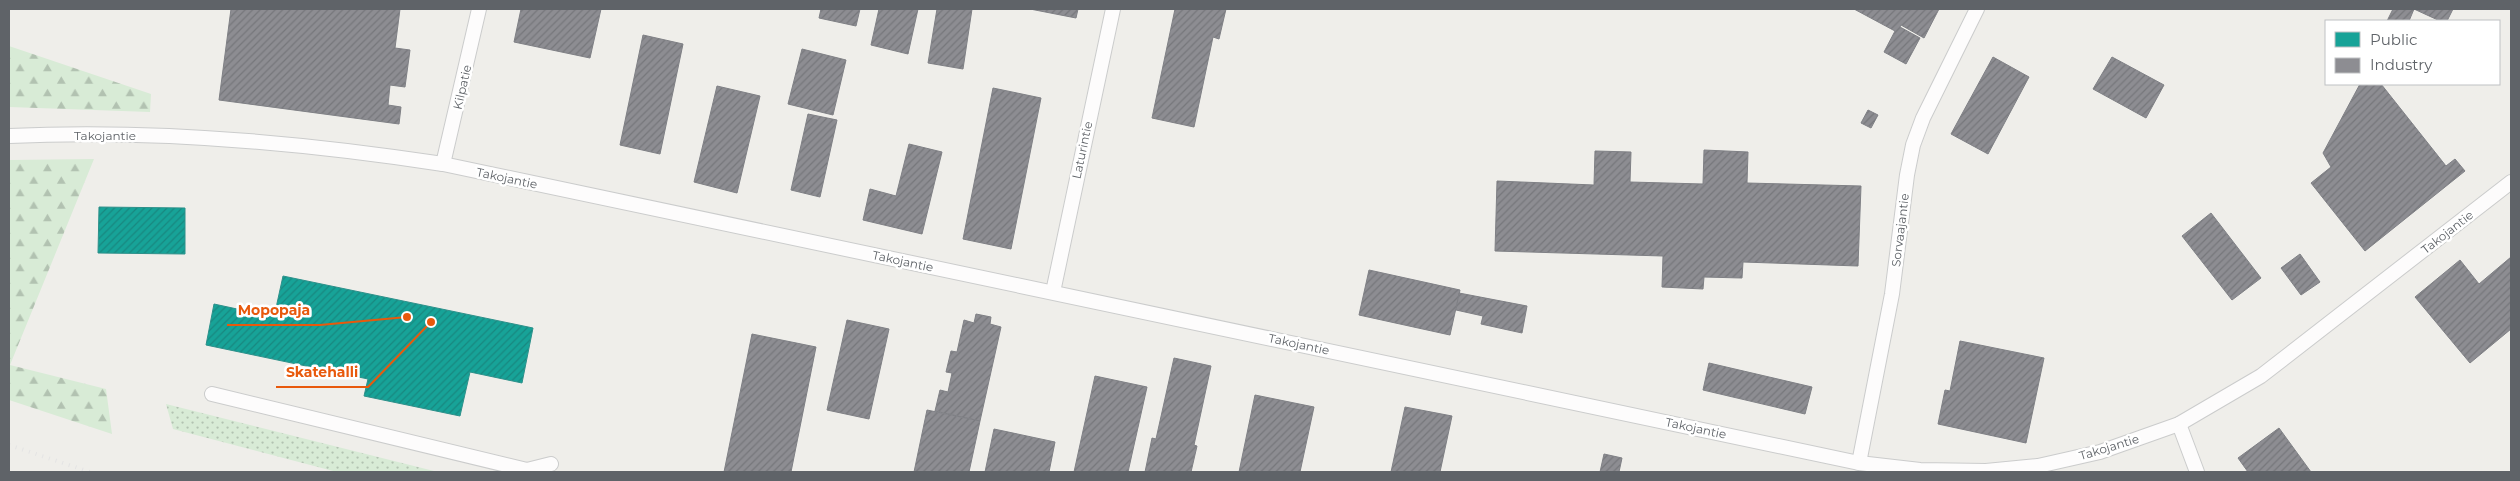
<svg xmlns="http://www.w3.org/2000/svg" width="2520" height="481" viewBox="0 0 2520 481" font-family="Montserrat,sans-serif">
	<style>
		.grass { fill: url(#grass-dots) }
		.forest { fill: url(#forest-firs) }
		.public { fill: url(#public-hatch); stroke: #2d908a }
		.industry { fill: url(#industry-hatch); stroke: #7f8085 }
		.lines { fill: none; stroke-linecap: round; stroke-linejoin: round }
		.minor-casing { stroke: #cbcccc; stroke-width: 16 }
		.minor { stroke: #fdfcfc; stroke-width: 14 }
		.rail { stroke: #e4e4e4; stroke-width: 4; stroke-dasharray: 1 6; stroke-linecap: butt }
		.labels { text-anchor: middle; dominant-baseline: central; stroke-width: 5; stroke-linejoin: round; paint-order: stroke }
		.street-label { font-size: 12px; fill: #5f6368; stroke: #fff }
		.leader { fill: none; stroke: #e8590c; stroke-width: 2 }
		.callout-dot { fill: #e8590c; stroke: #fff; stroke-width: 2 }
		.callout-label { font-size: 14px; text-anchor: middle; font-weight: bold; fill: #e8590c; stroke: #fff; stroke-width: 5; stroke-linejoin: round; paint-order: stroke }
	</style>
	<defs>
		<pattern id="grass-dots" width="8" height="8" patternUnits="userSpaceOnUse" patternTransform="scale(1.25)"><rect width="8" height="8" fill="#d8ebd6"/><path d="M2 2h.1M6 6h.1" fill="none" stroke="#b2c2b1" stroke-width="1.8" stroke-linecap="round"/></pattern>
		<pattern id="forest-firs" width="22" height="20" patternUnits="userSpaceOnUse" patternTransform="scale(1.25)"><rect width="22" height="20" fill="#d8ebd6"/><path d="M5 1l3.5 6h-7zM16 11l3.5 6h-7z" fill="#b2c2b1"/></pattern>
		<pattern id="public-hatch" width="6" height="6" patternUnits="userSpaceOnUse" patternTransform="scale(1.25)"><rect width="6" height="6" fill="#17a398"/><path d="M-1 1l2-2M0 6l6-6M5 7l2-2" fill="none" stroke="#188880"/></pattern>
		<pattern id="industry-hatch" width="6" height="6" patternUnits="userSpaceOnUse" patternTransform="scale(1.25)"><rect width="6" height="6" fill="#8d8d92"/><path d="M-1 1l2-2M0 6l6-6M5 7l2-2" fill="none" stroke="#76777b"/></pattern>
	</defs>
	<rect width="100%" height="100%" fill="#efeeea"/>
	<path class="grass" d="M166,404L438,472H337L173,429Z"/>
	<g class="forest">
		<path d="M9,46L151,94L150,112L9,107Z"/>
		<path d="M94,159L10,365L106,389L112,434L9,400V160Z"/>
	</g>
	<g class="public">
		<path d="M99,207L185,208V254L98,253Z"/>
		<path d="M283,276L533,328L522,383L470,372L460,416L364,396L368,379L206,345L214,304L274,317Z"/>
	</g>
	<g class="industry">
		<path d="M231,9H400L395,48L410,50L405,87L390,85L388,105L401,107L399,124L219,100Z"/>
		<path d="M521,9H601L590,58L514,42Z"/>
		<path d="M821,9H860L856,26L819,18Z"/>
		<path d="M879,9H918L908,54L871,45Z"/>
		<path d="M937,9H972L963,69L928,63Z"/>
		<path d="M1030,9H1078L1076,18Z"/>
		<path d="M1175,9H1226L1219,39L1213,37L1194,127L1152,118Z"/>
		<path d="M1854,9H1939L1924,38L1901,25L1900,27L1920,38L1906,64L1884,52L1895,31Z"/>
		<path d="M2393,9H2453L2447,21H2440L2414,9L2409,21H2387Z"/>
		<path d="M643,35L683,44L660,154L620,145Z"/>
		<path d="M802,49L846,60L833,115L788,104Z"/>
		<path d="M1993,57L2029,77L1988,154L1951,134Z"/>
		<path d="M2112,57L2164,85L2146,118L2093,89Z"/>
		<path d="M2360,84H2381L2446,166L2455,159L2465,171L2365,251L2311,183L2331,167L2323,153Z"/>
		<path d="M717,86L760,96L737,193L694,182Z"/>
		<path d="M993,88L1041,98L1011,249L963,239Z"/>
		<path d="M1868,110L1878,115L1871,128L1861,123Z"/>
		<path d="M808,114L837,120L820,197L791,190Z"/>
		<path d="M909,144L942,152L922,234L863,220L870,189L896,196Z"/>
		<path d="M1704,150L1748,152L1747,183L1861,186L1858,266L1743,262L1742,278L1704,277L1703,289L1662,287L1663,256L1495,251L1497,181L1594,185L1595,151L1631,152L1630,182L1703,184Z"/>
		<path d="M2211,213L2261,278L2232,300L2182,236Z"/>
		<path d="M2300,254L2320,282L2301,295L2281,268Z"/>
		<path d="M2511,257V329L2470,363L2415,297L2460,260L2479,284Z"/>
		<path d="M1369,270L1460,290L1450,335L1359,315Z"/>
		<path d="M1459,293L1527,306L1522,333L1481,324L1483,316L1456,310Z"/>
		<path d="M976,314L991,317L990,324L1001,327L980,421L935,411L940,390L948,392L952,373L946,372L951,351L957,352L964,320L974,323Z"/>
		<path d="M847,320L889,329L869,419L827,410Z"/>
		<path d="M752,334L816,347L791,472H724Z"/>
		<path d="M1960,341L2044,358L2026,443L1938,424L1945,390L1950,391Z"/>
		<path d="M1174,358L1211,366L1194,445L1197,446L1191,472H1145L1152,438L1156,439Z"/>
		<path d="M1709,363L1812,387L1805,414L1703,390Z"/>
		<path d="M1095,376L1147,387L1128,472H1074Z"/>
		<path d="M1255,395L1314,407L1300,472H1239Z"/>
		<path d="M1405,407L1452,416L1440,472H1391Z"/>
		<path d="M927,410L980,421L969,472H914Z"/>
		<path d="M2279,428L2311,472H2248L2238,458Z"/>
		<path d="M994,429L1055,442L1049,472H985Z"/>
		<path d="M1604,454L1622,458L1619,472H1600Z"/>
	</g>
	<g class="lines">
		<g class="minor-casing">
			<g id="minor">
				<path d="M9,136C154,129 299,142 443,164L1859,463L1920,470L1986,471L2038,466L2100,452L2179,424L2261,376L2511,182"/>
				<path d="M443,164L479,9"/>
				<path d="M1053,292L1113,9"/>
				<path d="M212,394L527,470L551,464"/>
				<path d="M2179,424L2197,472"/>
				<path d="M1859,463L1892,294L1907,175L1913,145L1923,118L1977,9"/>
			</g>
		</g>
		<use href="#minor" class="minor"/>
		<path class="rail" d="M9,445L90,472"/>
	</g>
	<g class="labels">
		<g class="street-label">
			<text transform="translate(462 87) rotate(-77)">Kilpatie</text>
			<text x="105" y="135">Takojantie</text>
			<text transform="translate(1082 150) rotate(-78)">Laturintie</text>
			<text transform="translate(507 178) rotate(12)">Takojantie</text>
			<text transform="translate(1900 230) rotate(-83)">Sorvaajantie</text>
			<text transform="translate(2447 232) rotate(-38)">Takojantie</text>
			<text transform="translate(903 261) rotate(12)">Takojantie</text>
			<text transform="translate(1299 344) rotate(12)">Takojantie</text>
			<text transform="translate(1696 428) rotate(12)">Takojantie</text>
			<text transform="translate(2109 447) rotate(-17)">Takojantie</text>
		</g>
	</g>
	<path class="leader" d="M407 317L320 325H227M431 322L368 387H276"/>
	<g class="callout-dot">
		<circle cx="407" cy="317" r="5"/>
		<circle cx="431" cy="322" r="5"/>
	</g>
	<g class="callout-label">
		<text x="274" y="315">Mopopaja</text>
		<text x="322" y="377">Skatehalli</text>
	</g>
	<rect width="2520" height="481" fill="none" stroke="#5f6368" stroke-width="20"/>
	<rect x="2325" y="20" width="175" height="65" fill="#ffffff" stroke="#bfc1c3"/>
	<rect x="2335" y="32" width="25" height="15" fill="#17a398" stroke="#bfc1c3"/>
	<text x="2370" y="45" font-size="15" fill="#5f6368">Public</text>
	<rect x="2335" y="58" width="25" height="15" fill="#8d8d92" stroke="#bfc1c3"/>
	<text x="2370" y="70" font-size="15" fill="#5f6368">Industry</text>
</svg>
